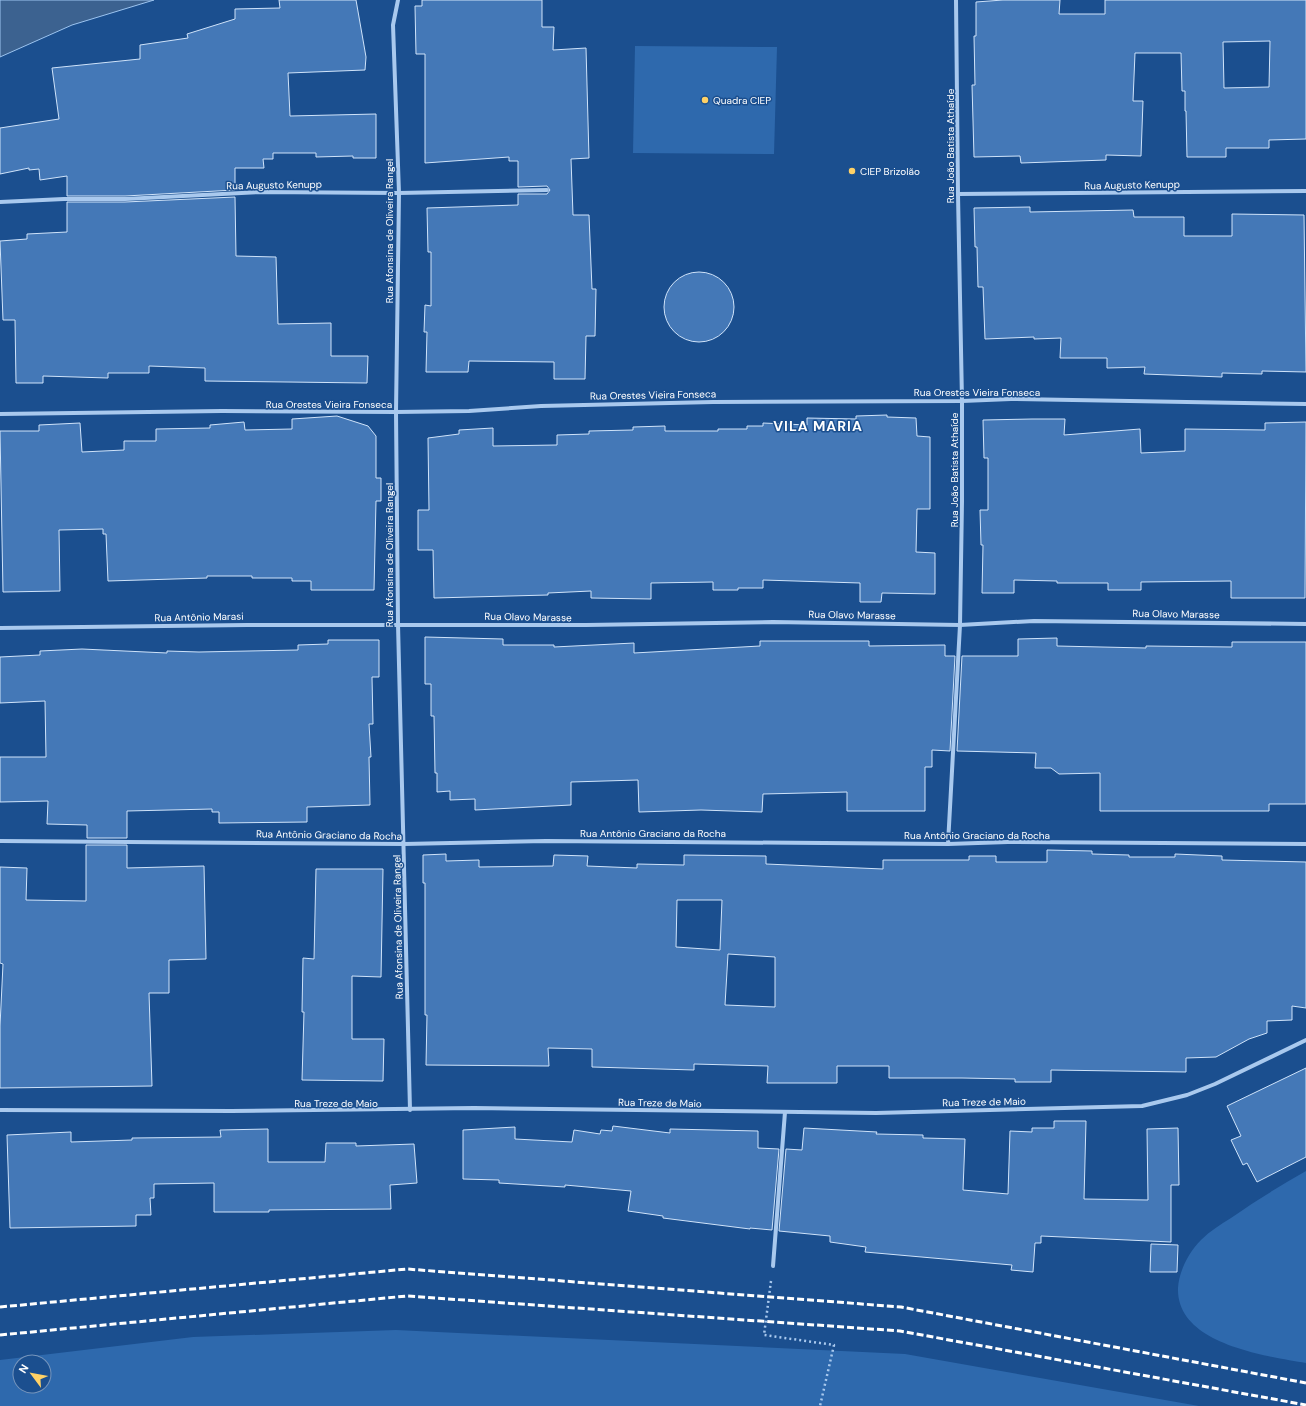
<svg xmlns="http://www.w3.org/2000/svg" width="1306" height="1406" viewBox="0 0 1306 1406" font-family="'DM Sans',sans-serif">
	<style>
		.green { fill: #2e69ad; fill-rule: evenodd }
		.water { fill: #3c6290; stroke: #9cc4f0 }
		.building { fill: #4478b7; stroke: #cfe3fa; fill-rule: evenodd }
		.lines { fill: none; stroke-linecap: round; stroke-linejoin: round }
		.path { stroke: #a9c9ee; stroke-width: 2.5; stroke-dasharray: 2 3; stroke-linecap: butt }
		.street { stroke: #a9c9ee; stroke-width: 4 }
		.rail { stroke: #fff; stroke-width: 3; stroke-dasharray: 7 3; stroke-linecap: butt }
		.poi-dot { fill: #ffd166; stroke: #1b4f8f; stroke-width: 1.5 }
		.labels { text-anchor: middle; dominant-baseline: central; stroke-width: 3; stroke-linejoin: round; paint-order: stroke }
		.poi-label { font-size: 10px; fill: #fff; stroke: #1b4f8f; text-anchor: start }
		.street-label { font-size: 10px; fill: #fff; stroke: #1b4f8f }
		.district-label { font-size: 14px; font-weight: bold; letter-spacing: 1px; fill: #fff; stroke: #1b4f8f }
	</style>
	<rect width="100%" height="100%" fill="#1b4f8f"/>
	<g class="green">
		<path d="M635,46L777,47L774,154L633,153Z"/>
		<path d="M1306,1171V1363C1265,1356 1176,1344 1178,1288C1179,1271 1189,1252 1201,1240C1210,1231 1221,1224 1231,1218C1255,1201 1280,1186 1306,1171Z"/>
		<path d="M396,1330L905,1354L1199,1406H0V1360L193,1337ZM20,1362H44V1386H20Z"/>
	</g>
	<path class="water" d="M0,0H154L72,25L0,57Z"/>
	<g class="building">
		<path d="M279,0H356L366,57L365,70L288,73L290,116L376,114V158H353V156L316,157V153H273V159H263L264,168H235V190L125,196H67V176L40,180L39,169L29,170V168L0,174V128L59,119L52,68L140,59V45L188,38L187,34L235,19V9L280,8Z"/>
		<path d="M422,0H542V27H554L553,50L586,48L589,158L571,159L573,215H589L592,289H596L595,336H586L585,379H554V362L469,361L468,372H426L427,332H424L425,305L431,306V252H428L427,208L518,205V194H547L550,190L547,186L518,187V161H509V157L425,163V54H416L415,6H422Z"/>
		<path d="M1003,0H1060L1059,14H1105V0H1306V139L1269,140V148H1226V157H1187L1186,111H1185V91H1182L1181,53H1135L1133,101H1143L1141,156L1106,155V160L1021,163L1020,156L974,157L972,85H975L974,36H976V2ZM1270,41L1269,87L1224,88L1223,42Z"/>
		<path d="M235,197L236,256L276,257L278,324L331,323V356H368L367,383L205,381V368L149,366V373H108V378L43,376V383H16L15,320H3L0,241L27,239V234L67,232V202H125Z"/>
		<path d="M1030,207V212L1133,210L1134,217H1184V236H1232V214L1304,215L1306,372L1262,371V374L1222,373V377L1144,374L1145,367L1107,368V358H1060L1061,338L1034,339V337L985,339L983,287H978L977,247H975L974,208Z"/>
		<circle cx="699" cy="307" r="35"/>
		<path d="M887,415V417L916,418L917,436L930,437V509H917L916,552L935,553V594L882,593L881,602H860V583L763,580V588H738V590H713V582L651,583V599L591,598V591L548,593V595L434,598L433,550H418V510H429L428,438L459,434V430L493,428V446L557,445V435L589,434V431L633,430V427L665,426V431H718V429H747V426H763V423L807,425V418L856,419V416Z"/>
		<path d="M337,416L368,426L376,436V478H381V501H376L374,590H311V581H292V578H252V576H207V578L108,581L106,534H103V529L59,530L60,591L3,592L0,431H39V425L80,423L82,452L124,450V441H156V429L210,428V425L244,422L245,430L292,429V419Z"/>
		<path d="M1032,419H1065L1064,435L1140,429L1141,453L1185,451V429L1265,430V423L1306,422L1305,598H1231V581L1141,582V590H1108V583H1057V581L1014,580V593H982L983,545H981L980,510H988V458H984L983,420Z"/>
		<path d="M425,637L503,639V645H554V647L634,643V653L760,646V641H869V646L945,645V656H955L950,751L932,750V767H925V811H847V792L763,794L762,812L701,810L639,812L638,780L571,782V805L475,810V799L450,800V791L437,792V773H435L434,716H431V684H425Z"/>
		<path d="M1057,638V646L1146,648V646L1232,647V642H1306V804H1269V811H1100V773L1059,774L1051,768H1035L1036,753L957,751L962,656H1018V639Z"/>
		<path d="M328,640H379V677H372L373,724H369L371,757H369L370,805L307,807V822L219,823V812H212V809L127,811V838H87V825L47,824L48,801L0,802V757H46L45,701L0,703V657L40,655V651L82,649L167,653V651L199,652L298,650V645L328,644Z"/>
		<path d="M86,845H127V868L204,866L206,959L169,960V993H149L152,1086L0,1088V1026L3,964L0,963V867L27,868L26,900L86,901Z"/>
		<path d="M1047,850L1092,851V854L1129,855V857H1175V854L1222,856V860L1306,862V1008L1292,1006V1020L1267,1021V1033L1249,1039L1216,1057L1186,1058V1072L1051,1070V1082H1015V1079L962,1078H889V1066H837V1083H767L768,1066L694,1064V1070L592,1067V1049L548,1048L549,1066L426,1065L427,1015H425V883H423V855L446,854V861L479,860V867L553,866L554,855L588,856L587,866L637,868V864L684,865V855L766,856V864L883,869V860H969V856H996V862H1047ZM677,900H722L720,950L676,947ZM728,954L775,957V1007L725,1005Z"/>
		<path d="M316,869H383L381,977L352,976V1039H384L383,1081L302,1080L304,1012H302L303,958L314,959Z"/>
		<path d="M1306,1068V1157L1257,1182L1247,1163L1243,1165L1231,1140L1241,1136L1227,1106Z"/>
		<path d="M1054,1121H1086L1084,1199L1148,1200L1147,1129L1178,1128L1179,1185H1171V1242L1041,1236V1243H1035L1033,1272L1011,1270L1012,1265L865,1252L866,1247L830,1242V1236L779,1231L786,1149L802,1150L804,1128L877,1132L876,1134L923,1135V1138L965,1139L963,1190L1008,1194L1010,1131L1032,1132V1128H1054Z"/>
		<path d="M613,1126L670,1133V1129L758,1131V1148L779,1149L772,1230L750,1228V1229L663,1218V1216L628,1211L631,1191L565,1185V1187L499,1183V1180L463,1179V1130L515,1127V1139L572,1142L574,1130L600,1134L601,1130L612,1131Z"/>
		<path d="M268,1129V1162H325L326,1143H356V1146L414,1144L417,1183L390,1185L391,1209L269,1210V1212H214V1183L154,1184V1198H150L151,1215H136V1226L10,1228L7,1135L71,1132V1142L132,1140V1138L221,1137L220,1130Z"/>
		<path d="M1151,1244L1178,1245L1177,1272H1150Z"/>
	</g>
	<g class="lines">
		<path class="path" d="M771,1281L764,1335L834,1345L820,1406"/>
		<g class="street">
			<path d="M398,0L393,25L399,193L396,412L398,624L410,1110"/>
			<path d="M958,194L1306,191"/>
			<path d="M0,202L64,199H125L260,192L399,193L547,190"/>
			<path d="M0,414L222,411L396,412L469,411L541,406L713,402L962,401L1011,399L1306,404"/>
			<path d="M0,628L247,625H586L773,622L960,625L1034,621L1306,624"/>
			<path d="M0,841L404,844L546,841L948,844L1008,842L1306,844"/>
			<path d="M948,844L960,625L962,501V401L958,194L956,0"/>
			<path d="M0,1110L231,1111L474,1108L876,1113L1142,1106L1187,1095L1215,1084L1306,1040"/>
			<path d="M773,1266L785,1112"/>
		</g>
		<g class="rail">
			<path d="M0,1307L407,1269L901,1307L1306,1383"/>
			<path d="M0,1335L407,1296L900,1331L1306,1405"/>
		</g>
	</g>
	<g class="poi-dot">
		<circle cx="705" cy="100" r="4"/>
		<circle cx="852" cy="171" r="4"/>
	</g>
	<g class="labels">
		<g class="poi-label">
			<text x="713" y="100">Quadra CIEP</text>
			<text x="860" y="171">CIEP Brizolão</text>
		</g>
		<g class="street-label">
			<text transform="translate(950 146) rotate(-90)">Rua João Batista Athaíde</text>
			<text transform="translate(274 185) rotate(-1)">Rua Augusto Kenupp</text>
			<text transform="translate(1132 185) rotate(-1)">Rua Augusto Kenupp</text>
			<text transform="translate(389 231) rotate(-90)">Rua Afonsina de Oliveira Rangel</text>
			<text x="977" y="392">Rua Orestes Vieira Fonseca</text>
			<text transform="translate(653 395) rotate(-1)">Rua Orestes Vieira Fonseca</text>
			<text x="329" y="404">Rua Orestes Vieira Fonseca</text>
			<text transform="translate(954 470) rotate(-90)">Rua João Batista Athaíde</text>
			<text transform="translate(389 555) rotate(-90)">Rua Afonsina de Oliveira Rangel</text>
			<text transform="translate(1176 614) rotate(1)">Rua Olavo Marasse</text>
			<text transform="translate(852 615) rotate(1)">Rua Olavo Marasse</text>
			<text transform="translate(199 617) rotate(-1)">Rua Antônio Marasi</text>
			<text transform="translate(528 617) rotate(1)">Rua Olavo Marasse</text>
			<text x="653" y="833">Rua Antônio Graciano da Rocha</text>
			<text transform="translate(329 835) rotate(1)">Rua Antônio Graciano da Rocha</text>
			<text x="977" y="835">Rua Antônio Graciano da Rocha</text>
			<text transform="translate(398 927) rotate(-91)">Rua Afonsina de Oliveira Rangel</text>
			<text transform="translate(984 1102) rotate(-1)">Rua Treze de Maio</text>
			<text x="336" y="1103">Rua Treze de Maio</text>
			<text transform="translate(660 1103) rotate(1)">Rua Treze de Maio</text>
		</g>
		<g class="district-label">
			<text x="818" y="426">VILA MARIA</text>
		</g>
	</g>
	<g transform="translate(32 1374) rotate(302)"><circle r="19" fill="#1b4f8f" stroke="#7695bc"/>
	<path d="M0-3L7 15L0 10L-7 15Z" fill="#ffd166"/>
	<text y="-6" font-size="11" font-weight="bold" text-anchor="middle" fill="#ffffff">N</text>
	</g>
</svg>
